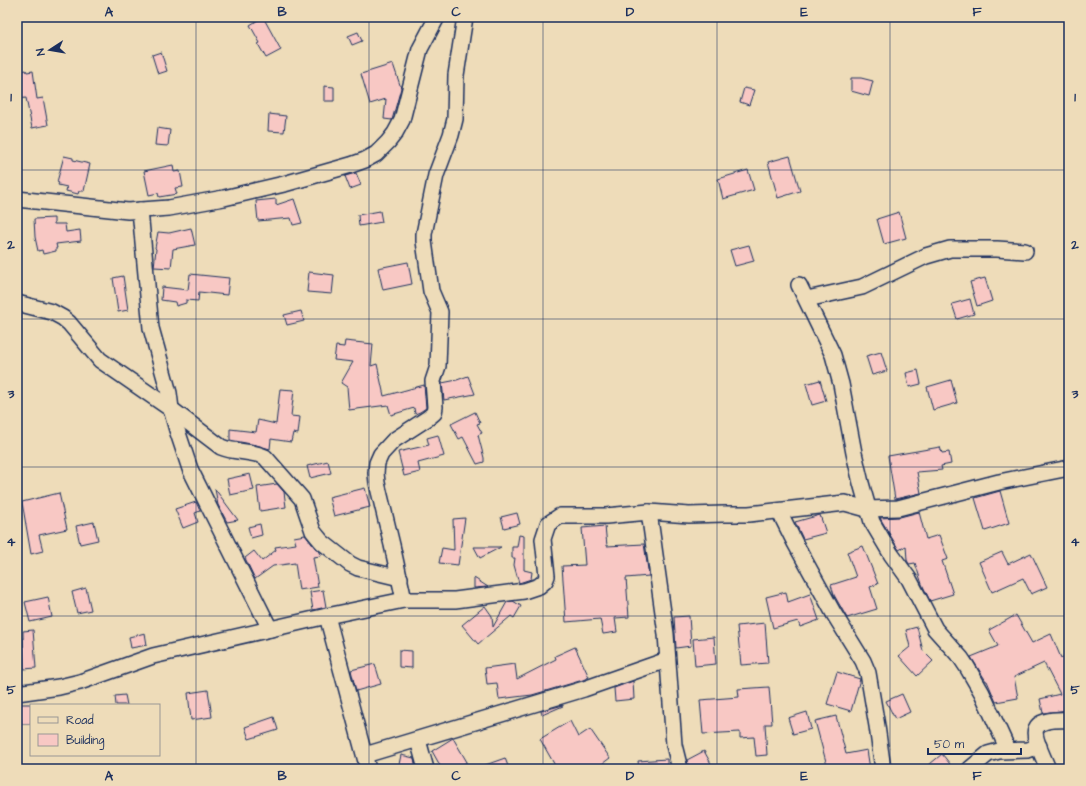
<svg xmlns="http://www.w3.org/2000/svg" width="1086" height="786" viewBox="0 0 1086 786" font-family="'Architects Daughter',sans-serif">
	<style>
		.building { fill: #f8c8c4; stroke: #1b2f5e }
		.lines { fill: none; stroke-linecap: round; stroke-linejoin: round }
		.minor-casing { stroke: #1b2f5e; stroke-width: 18 }
		.minor { stroke: #eedcb9; stroke-width: 15 }
		.grid { fill: none; stroke: #1b2f5e; stroke-width: 1; stroke-opacity: 0.55 }
		.neatline { fill: none; stroke: #1b2f5e; stroke-width: 1.5 }
		.grid-label { font-size: 13px; text-anchor: middle; font-weight: bold; fill: #1b2f5e }
	</style>
	<rect width="100%" height="100%" fill="#eedcb9"/>
	<filter id="ink" filterUnits="userSpaceOnUse"><feTurbulence type="fractalNoise" baseFrequency=".025" numOctaves="2"/><feDisplacementMap in="SourceGraphic" scale="8" xChannelSelector="R" yChannelSelector="G"/><feConvolveMatrix kernelMatrix="1 2 1 2 8 2 1 2 1" color-interpolation-filters="sRGB"/></filter>
	<g filter="url(#ink)">
		<g class="building">
			<path d="M263,17L281,50L266,58L258,44L260,43L250,25Z"/>
			<path d="M358,32L362,41L352,45L348,36Z"/>
			<path d="M161,52L167,71L158,74L152,55Z"/>
			<path d="M393,64L401,88L392,120L384,119L386,99L370,104L361,74Z"/>
			<path d="M26,70L27,72L33,71L37,99L43,98L48,125L32,128L26,98L17,99V72Z"/>
			<path d="M851,78H861L873,81L869,96L851,91Z"/>
			<path d="M324,86L334,87V101H324Z"/>
			<path d="M744,88L754,90L749,105L740,102Z"/>
			<path d="M269,114L286,116L284,132L268,131Z"/>
			<path d="M157,128L170,130L168,146L155,145Z"/>
			<path d="M64,156L73,158V160L90,164L84,191H79L78,194L66,191L67,187L58,185L59,183L57,182Z"/>
			<path d="M790,156L800,191L778,198L768,162Z"/>
			<path d="M173,165L174,172L180,171L183,187L175,188L177,194L159,197L158,193L149,195L144,171Z"/>
			<path d="M748,170L754,190L723,199L718,179Z"/>
			<path d="M356,173L361,185L350,189L345,176Z"/>
			<path d="M276,199V205L294,199L302,223L293,225L291,218L258,221L256,201Z"/>
			<path d="M380,211L382,222L359,226L358,215Z"/>
			<path d="M899,212L906,238L884,244L877,219Z"/>
			<path d="M54,218V224H65L66,232L80,230L81,241L56,244L57,248H56V251L43,254L42,250L38,251L35,237L34,219Z"/>
			<path d="M191,228L195,245L173,249L171,268L154,267L156,249L155,248L158,232L169,233Z"/>
			<path d="M749,245L754,261L735,266L730,250Z"/>
			<path d="M408,262L412,284L383,290L378,268Z"/>
			<path d="M309,272L334,275L332,294L307,292Z"/>
			<path d="M190,274L229,278L227,295L199,292L198,301L186,300V303L176,306L175,302L161,300L162,287L188,290Z"/>
			<path d="M123,276L128,310L118,312L113,278Z"/>
			<path d="M985,278L992,301L977,306L970,282Z"/>
			<path d="M970,299L974,314L957,319L952,304Z"/>
			<path d="M301,311L304,321L287,325L284,315Z"/>
			<path d="M345,341L373,344L371,366L377,364L384,396L424,385L426,408L420,412L415,414L414,408L391,415L388,405L349,410L347,387L341,383L353,362L334,360L336,346L344,347Z"/>
			<path d="M881,352L887,371L872,375L866,356Z"/>
			<path d="M918,370L921,384L909,387L906,373Z"/>
			<path d="M468,376L475,394L444,400L442,383L457,380Z"/>
			<path d="M820,380L826,401L812,405L806,384Z"/>
			<path d="M951,380L957,403L933,410L927,387Z"/>
			<path d="M280,389L294,390L291,416L300,417L298,434L293,433L291,442L271,439L270,449L256,445L230,440V429L256,432L258,420L276,424Z"/>
			<path d="M475,412L480,423L477,424L482,433L478,435L484,458V462L477,464L463,437L459,439L451,424Z"/>
			<path d="M438,435L444,456L418,463L420,472L404,476L398,452L429,445L427,438Z"/>
			<path d="M940,447L942,453L949,452L951,464L941,466L942,470L917,472L921,493L895,499L888,456Z"/>
			<path d="M328,461L331,473L310,478L307,466Z"/>
			<path d="M250,474L254,490L230,495L227,479Z"/>
			<path d="M277,484L284,492L286,507L260,511L257,487Z"/>
			<path d="M365,488L370,507L334,516L329,497Z"/>
			<path d="M215,489L238,520L227,522L218,505Z"/>
			<path d="M1000,491L1009,523L985,531L975,498Z"/>
			<path d="M59,493L67,529L39,535L43,551L31,554L22,502Z"/>
			<path d="M196,502L200,511L195,513L198,522L183,528L175,509Z"/>
			<path d="M919,512L926,539L939,535L948,559L942,561L953,594L930,601L922,584L915,563L909,564L907,560L906,546L899,550L880,518L900,517Z"/>
			<path d="M517,513L520,524L504,528L501,517Z"/>
			<path d="M820,515L826,533L803,539L795,522Z"/>
			<path d="M465,518L458,565L439,563L442,548L454,550L453,519Z"/>
			<path d="M94,522L98,540L80,544L76,526Z"/>
			<path d="M260,524L262,535L251,538L248,527Z"/>
			<path d="M605,526L607,546L644,544L649,576L626,578L629,617L615,618L617,632L603,634L600,619L566,622L562,566L585,565L582,528Z"/>
			<path d="M305,535L315,548L320,552L321,556L313,557L318,587L299,590L295,563L273,566L255,579L245,558L254,551L262,561L276,550L275,547L296,544L294,537Z"/>
			<path d="M519,535L524,536V570L532,572L531,579L519,583L514,565L515,558H512V547H517Z"/>
			<path d="M863,546L878,584L870,587L877,609L847,618L834,595L831,585L856,577L847,552Z"/>
			<path d="M474,547H501L480,558Z"/>
			<path d="M1002,552L1008,564L1031,553L1047,587L1031,594L1023,578L992,592L979,562Z"/>
			<path d="M474,578L488,587L474,588Z"/>
			<path d="M86,588L91,610L77,613L72,592Z"/>
			<path d="M323,590L326,607L313,610L310,592Z"/>
			<path d="M786,592L788,602L810,594L819,620L800,627L798,621L773,628L766,597Z"/>
			<path d="M48,597L52,617L30,622L25,602Z"/>
			<path d="M513,601L521,606L514,618L511,616L478,644L462,625L485,606L492,616L493,627L507,602Z"/>
			<path d="M1016,615L1032,643L1051,634L1061,658L1069,654V685L1067,686L1069,693V711L1068,710L1043,713L1040,699L1060,694L1044,663L1014,677L1018,698L996,702L987,681H986L971,657L998,646L989,630Z"/>
			<path d="M689,616L691,646L676,648L674,617Z"/>
			<path d="M765,623L768,663L741,665L737,626Z"/>
			<path d="M917,627L923,651L933,661L917,676L899,656L910,647L906,630Z"/>
			<path d="M33,630L36,668L24,669L23,631Z"/>
			<path d="M145,633L147,645L131,648L129,637Z"/>
			<path d="M714,637L716,664L695,666L693,639Z"/>
			<path d="M575,647L589,677L583,680L532,695L499,699L497,683L487,684L485,668L515,664L517,679L556,659L555,656Z"/>
			<path d="M399,650L412,651V668L399,667Z"/>
			<path d="M375,664L381,684L356,691L351,670Z"/>
			<path d="M837,672L860,679L851,711L827,704Z"/>
			<path d="M633,681L634,699L615,701L614,688Z"/>
			<path d="M769,687L772,724H765L767,755L756,756L754,737L740,738V732L703,734L700,700L739,697L738,689Z"/>
			<path d="M208,690L212,717L191,720L188,693Z"/>
			<path d="M902,694L910,712L895,719L886,701Z"/>
			<path d="M125,695L127,705H116L115,696Z"/>
			<path d="M21,704H31V724H21V719L17,718V705H21Z"/>
			<path d="M563,705V706L542,715L541,711Z"/>
			<path d="M807,712L811,729L793,734L788,718Z"/>
			<path d="M836,716L846,754L867,750L870,769H828L815,721Z"/>
			<path d="M274,717L278,730L249,739L245,727Z"/>
			<path d="M570,721L578,737L590,729L610,758L595,769H557L540,739Z"/>
			<path d="M453,738L467,762L455,769H442L432,751Z"/>
			<path d="M704,751L714,769H689L687,760Z"/>
			<path d="M942,754L950,764L945,769H924Z"/>
			<path d="M401,755L414,758L416,769H398Z"/>
			<path d="M505,758L509,769H477V768Z"/>
			<path d="M667,759V769H639L638,761Z"/>
		</g>
		<g class="lines">
			<g class="minor-casing">
				<g id="minor">
					<path d="M17,199L128,211L169,208L224,198L284,184L351,165L365,160L376,154L388,142L395,133L402,120L420,49L437,17"/>
					<path d="M140,210L151,328L169,393L171,409L177,430L190,469L270,629"/>
					<path d="M799,285L833,355L841,384L854,453L861,483L872,522L891,554L909,579L935,629L961,658L967,667L982,693L1008,750"/>
					<path d="M807,299L862,287L926,256L950,249H997L1025,251"/>
					<path d="M17,303L52,312L63,318L69,323L100,360L171,409L221,447C235,453 251,450 265,457L302,499L313,531L317,536L322,542L350,564L358,568L400,578"/>
					<path d="M779,511L795,543L834,614L863,661L868,673L877,726L883,769"/>
					<path d="M649,512L666,634L674,745L680,769"/>
					<path d="M404,600L392,545L377,483L376,473L377,463L381,454L394,440L428,418L434,413L435,407L433,381L438,366L440,312L431,291L424,241V234L436,175L451,135L455,119L456,75L465,17"/>
					<path d="M327,616L368,769"/>
					<path d="M17,693L59,687L80,682L153,656L327,616L404,600H455L524,591L539,586L545,581L547,576L543,539L548,524L560,516H606L649,512L689,515L724,514H749L845,503L867,509L898,508L999,482L1069,468"/>
					<path d="M418,740L426,769"/>
					<path d="M365,755L584,689L667,660"/>
					<path d="M970,769L988,754L999,751L1028,750L1039,746"/>
					<path d="M1048,769C1035,737 1020,718 1069,720"/>
				</g>
			</g>
			<use href="#minor" class="minor"/>
		</g>
	</g>
	<path class="grid" d="M196,17V769M369,17V769M543,17V769M717,17V769M890,17V769M17,170H1069M17,319H1069M17,467H1069M17,616H1069"/>
	<rect width="1086" height="786" fill="none" stroke="#eedcb9" stroke-width="44"/>
	<rect x="30" y="704" width="130" height="52" fill="#eedcb9" stroke="#9a9795"/>
	<rect x="38" y="717" width="20" height="6" fill="#eedcb9" stroke="#9a9795"/>
	<text x="66" y="724" font-size="12" fill="#1b2f5e">Road</text>
	<rect x="38" y="734" width="20" height="12" fill="#f8c8c4" stroke="#9a9795"/>
	<text x="66" y="744" font-size="12" fill="#1b2f5e">Building</text>
	<g transform="translate(50 50) rotate(258)" stroke="#eedcb9" stroke-width="3" paint-order="stroke">
	<path d="M0-3L7 15L0 10L-7 15Z" fill="#1b2f5e"/>
	<text y="-6" font-size="11" font-weight="bold" text-anchor="middle" fill="#1b2f5e">N</text>
	</g>
	<path d="M928 748v6h93v-6" fill="none" stroke="#1b2f5e" stroke-width="2"/>
	<text x="934" y="748" font-size="12" fill="#1b2f5e" stroke="#eedcb9" stroke-width="3" paint-order="stroke">50 m</text>
	<rect x="22" y="22" width="1042" height="742" class="neatline"/>
	<g class="grid-label">
		<text x="109" y="16">A</text>
		<text x="282" y="16">B</text>
		<text x="456" y="16">C</text>
		<text x="630" y="16">D</text>
		<text x="804" y="16">E</text>
		<text x="977" y="16">F</text>
		<text x="11" y="101">1</text>
		<text x="1075" y="101">1</text>
		<text x="11" y="249">2</text>
		<text x="1075" y="249">2</text>
		<text x="11" y="398">3</text>
		<text x="1075" y="398">3</text>
		<text x="11" y="546">4</text>
		<text x="1075" y="546">4</text>
		<text x="11" y="694">5</text>
		<text x="1075" y="694">5</text>
		<text x="109" y="780">A</text>
		<text x="282" y="780">B</text>
		<text x="456" y="780">C</text>
		<text x="630" y="780">D</text>
		<text x="804" y="780">E</text>
		<text x="977" y="780">F</text>
	</g>
</svg>
